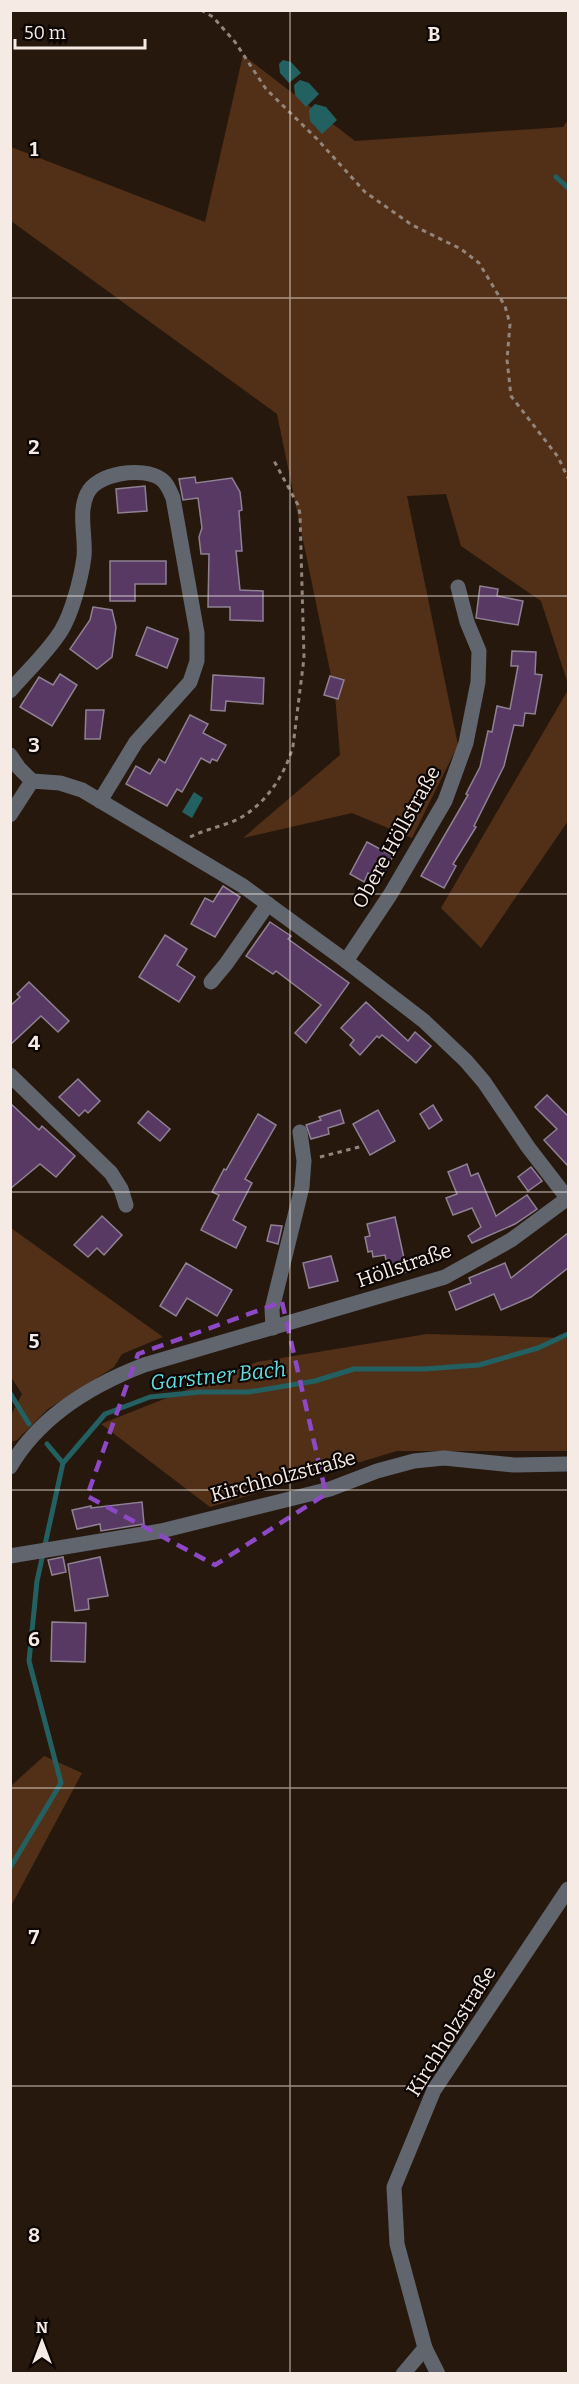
<svg xmlns="http://www.w3.org/2000/svg" width="579" height="2384" viewBox="0 0 579 2384" font-family="Bitter,serif">
	<style>
		.green { fill: #523017 }
		.water { fill: #226062 }
		.lines { fill: none; stroke-linecap: round; stroke-linejoin: round }
		.stream { stroke: #226062; stroke-width: 5 }
		.building { fill: #583963; stroke: #8e8193; stroke-width: 1.5 }
		.path { stroke: #92857c; stroke-width: 3; stroke-dasharray: 4.5 4.5; stroke-linecap: butt }
		.minor { stroke: #61656d; stroke-width: 15 }
		.marked { fill: none; stroke: #8d49c5; stroke-width: 4.5; stroke-dasharray: 12 8; stroke-linejoin: round }
		.grid { fill: none; stroke: #f6ebe4; stroke-width: 1.5; stroke-opacity: 0.55 }
		.labels { text-anchor: middle; dominant-baseline: central; stroke-width: 4.5; stroke-linejoin: round; paint-order: stroke }
		.street-label { font-size: 20px; fill: #f6ebe4; stroke: #0b0503 }
		.water-label { font-size: 21px; font-style: italic; fill: #63dce0; stroke: #0b0503 }
		.grid-label { font-size: 20px; text-anchor: middle; font-weight: bold; fill: #f6ebe4; stroke: #0b0503; stroke-width: 4.5; stroke-linejoin: round; paint-order: stroke }
	</style>
	<rect width="100%" height="100%" fill="#27180e"/>
	<g class="green">
		<path d="M243,55L355,141L563,127L568,120V684L541,601L461,546L446,494L407,496L458,745L412,838L352,813L243,838L340,755L335,695L277,414L11,221V147L205,222Z"/>
		<path d="M568,690V821L481,948L441,908Z"/>
		<path d="M11,1228L163,1337L122,1354L114,1367L48,1409L17,1440L11,1442L10,1417L22,1394L11,1377Z"/>
		<path d="M427,1334L568,1338V1451H397L210,1507L101,1424L257,1362Z"/>
		<path d="M44,1756L82,1773L11,1906V1786Z"/>
	</g>
	<g class="water">
		<path d="M283,60L291,62L301,73L289,83L280,73L279,64Z"/>
		<path d="M300,80L309,83L319,94L306,107L295,95L294,85Z"/>
		<path d="M315,104L326,107L337,120L322,134L310,121L309,110Z"/>
		<path d="M194,792L203,798L192,818L182,812Z"/>
	</g>
	<g class="lines">
		<g class="stream">
			<path d="M556,177L568,188"/>
			<path d="M10,1393L29,1424"/>
			<path d="M47,1444L63,1463"/>
			<path d="M10,1868L61,1783L29,1661L37,1581L63,1463L105,1414L150,1397L200,1392H249L315,1381L354,1369H424L479,1365L538,1348L568,1334"/>
		</g>
	</g>
	<g class="building">
		<path d="M195,477L196,483L232,478L240,492L242,510L239,511L242,551H236L240,590L263,591V621L230,620V607H208L209,554H201L199,537L202,528L198,498L183,500L179,479Z"/>
		<path d="M145,486L147,511L118,513L116,489Z"/>
		<path d="M110,561H166V584H135V601H110Z"/>
		<path d="M480,586L498,589L497,596L523,601L518,625L476,618Z"/>
		<path d="M93,607L112,610L116,627L112,657L97,669L70,649L90,620Z"/>
		<path d="M147,627L178,639L167,668L136,655Z"/>
		<path d="M512,651L536,652L535,674L542,675L535,714L525,713L523,726L514,725L504,766L474,826L476,827L453,864L456,866L444,888L421,876L468,795L466,794L480,767L488,731L492,732L497,706L510,709L518,666H511Z"/>
		<path d="M60,674L77,685L52,726L20,707L39,677L53,685Z"/>
		<path d="M213,675L264,678L263,704L226,701L225,711L211,710Z"/>
		<path d="M330,676L344,680L338,699L324,695Z"/>
		<path d="M86,710H104L100,739H85Z"/>
		<path d="M190,715L208,724L203,733L226,745L217,761L212,759L210,763L201,758L182,792L177,789L167,806L126,784L136,766L150,774L159,759L165,763Z"/>
		<path d="M367,842L393,856L380,880L368,873L364,882L350,874Z"/>
		<path d="M223,886L240,897L215,937L191,924L205,898L213,902Z"/>
		<path d="M270,922L291,936L288,939L349,983L306,1043L295,1033L321,1005L276,971L273,974L246,956Z"/>
		<path d="M165,935L187,949L177,965L195,977L179,1002L139,977Z"/>
		<path d="M29,982L69,1021L58,1032L41,1016L10,1045V1006L20,997L17,994Z"/>
		<path d="M366,1002L408,1041L415,1032L431,1046L416,1063L382,1035L379,1038L377,1036L360,1055L350,1045L354,1040L341,1028Z"/>
		<path d="M78,1079L100,1101L88,1113L85,1110L79,1116L59,1097Z"/>
		<path d="M547,1095L568,1116V1166L544,1140L557,1129L535,1107Z"/>
		<path d="M10,1103L39,1130L42,1126L75,1156L56,1177L40,1164L10,1189Z"/>
		<path d="M433,1105L442,1120L429,1129L420,1114Z"/>
		<path d="M340,1110L344,1123L328,1128L329,1134L311,1139L306,1125L321,1120L319,1117Z"/>
		<path d="M378,1110L395,1141L370,1155L353,1124Z"/>
		<path d="M148,1111L170,1129L160,1141L138,1123Z"/>
		<path d="M258,1114L276,1125L245,1179L252,1183L233,1220L246,1227L236,1248L201,1230L219,1195L212,1192L224,1169L226,1170Z"/>
		<path d="M467,1164L471,1176L478,1173L496,1216L527,1195L537,1209L515,1224L472,1243L468,1236L481,1227L472,1208L453,1215L446,1198L457,1194L448,1172Z"/>
		<path d="M531,1167L542,1181L528,1191L518,1177Z"/>
		<path d="M102,1216L122,1235L104,1255L97,1248L88,1257L74,1245Z"/>
		<path d="M395,1217L407,1272L389,1275L385,1255L373,1257L372,1251L368,1252L365,1237L370,1236L367,1224Z"/>
		<path d="M271,1225L282,1226L278,1244L267,1241Z"/>
		<path d="M568,1233V1268L531,1297L501,1310L494,1294L456,1310L449,1292L471,1283L469,1278L505,1263L511,1278Z"/>
		<path d="M331,1256L338,1281L309,1288L303,1263Z"/>
		<path d="M186,1263L232,1290L217,1316L187,1298L176,1316L160,1306Z"/>
		<path d="M142,1502L144,1524L101,1531L100,1524L77,1529L72,1510L91,1506V1508Z"/>
		<path d="M63,1557L66,1572L52,1575L48,1560Z"/>
		<path d="M100,1557L108,1596L88,1599L89,1609L75,1611L68,1564Z"/>
		<path d="M52,1622L86,1623L85,1662L51,1661Z"/>
	</g>
	<g class="lines">
		<g class="path">
			<path d="M201,10L213,17L235,42L266,89L317,139L365,192L412,225L461,249L479,263L505,306L510,324L507,360L511,396L558,457L568,478"/>
			<path d="M190,837C204,830 219,827 234,821C263,808 285,776 293,746L304,658L300,514L298,505L273,459"/>
			<path d="M320,1157L363,1146"/>
		</g>
		<g class="minor">
			<path d="M10,691C27,671 47,653 61,631C72,613 81,579 84,557C86,537 78,513 87,494C96,473 143,466 161,479C167,483 170,491 173,498L197,633V661L190,682L136,742L100,801"/>
			<path d="M10,755L19,768L32,781"/>
			<path d="M10,815L32,781L60,783L82,790L243,886L346,961L424,1021L466,1061L484,1082L528,1147L568,1199"/>
			<path d="M346,961L390,895L445,801L466,743L478,682L479,651L467,622L458,587"/>
			<path d="M211,982L226,964L268,904"/>
			<path d="M10,1075L111,1173L121,1189L126,1205"/>
			<path d="M273,1328L272,1309L302,1187L304,1161L300,1132"/>
			<path d="M10,1467C39,1417 92,1385 144,1365L445,1277L511,1240L568,1198"/>
			<path d="M10,1556L161,1531L330,1489L377,1471L414,1461L444,1458L514,1465L568,1464"/>
			<path d="M425,2348L438,2374"/>
			<path d="M403,2374L425,2348L397,2244L394,2187L434,2090L568,1889"/>
		</g>
	</g>
	<path class="marked" d="M282,1302L326,1494L215,1565L87,1496L138,1354Z"/>
	<path class="grid" d="M290,10V2374M10,298H568M10,596H568M10,894H568M10,1192H568M10,1490H568M10,1788H568M10,2086H568"/>
	<g class="labels">
		<g class="street-label">
			<text transform="translate(396 837) rotate(-61)">Obere Höllstraße</text>
			<text transform="translate(404 1265) rotate(-19)">Höllstraße</text>
			<text transform="translate(283 1476) rotate(-15)">Kirchholzstraße</text>
			<text transform="translate(451 2031) rotate(-58)">Kirchholzstraße</text>
		</g>
		<g class="water-label">
			<text transform="translate(218 1376) rotate(-6)">Garstner Bach</text>
		</g>
	</g>
	<g class="grid-label">
		<text x="434" y="41">B</text>
		<text x="34" y="156">1</text>
		<text x="34" y="454">2</text>
		<text x="34" y="752">3</text>
		<text x="34" y="1050">4</text>
		<text x="34" y="1348">5</text>
		<text x="34" y="1646">6</text>
		<text x="34" y="1944">7</text>
		<text x="34" y="2242">8</text>
	</g>
	<rect width="579" height="2384" fill="none" stroke="#f6ebe4" stroke-width="24"/>
	<g transform="translate(42 2342)" stroke="#0b0503" stroke-width="4.5" paint-order="stroke">
	<path d="M0-4.5L10 22L0 15L-10 22Z" fill="#f6ebe4"/>
	<text y="-9" font-size="16" font-weight="bold" text-anchor="middle" fill="#f6ebe4">N</text>
	</g>
	<path d="M15 39v9h130v-9" fill="none" stroke="#f6ebe4" stroke-width="3"/>
	<text x="24" y="39" font-size="18" fill="#f6ebe4" stroke="#0b0503" stroke-width="4.5" paint-order="stroke">50 m</text>
</svg>
